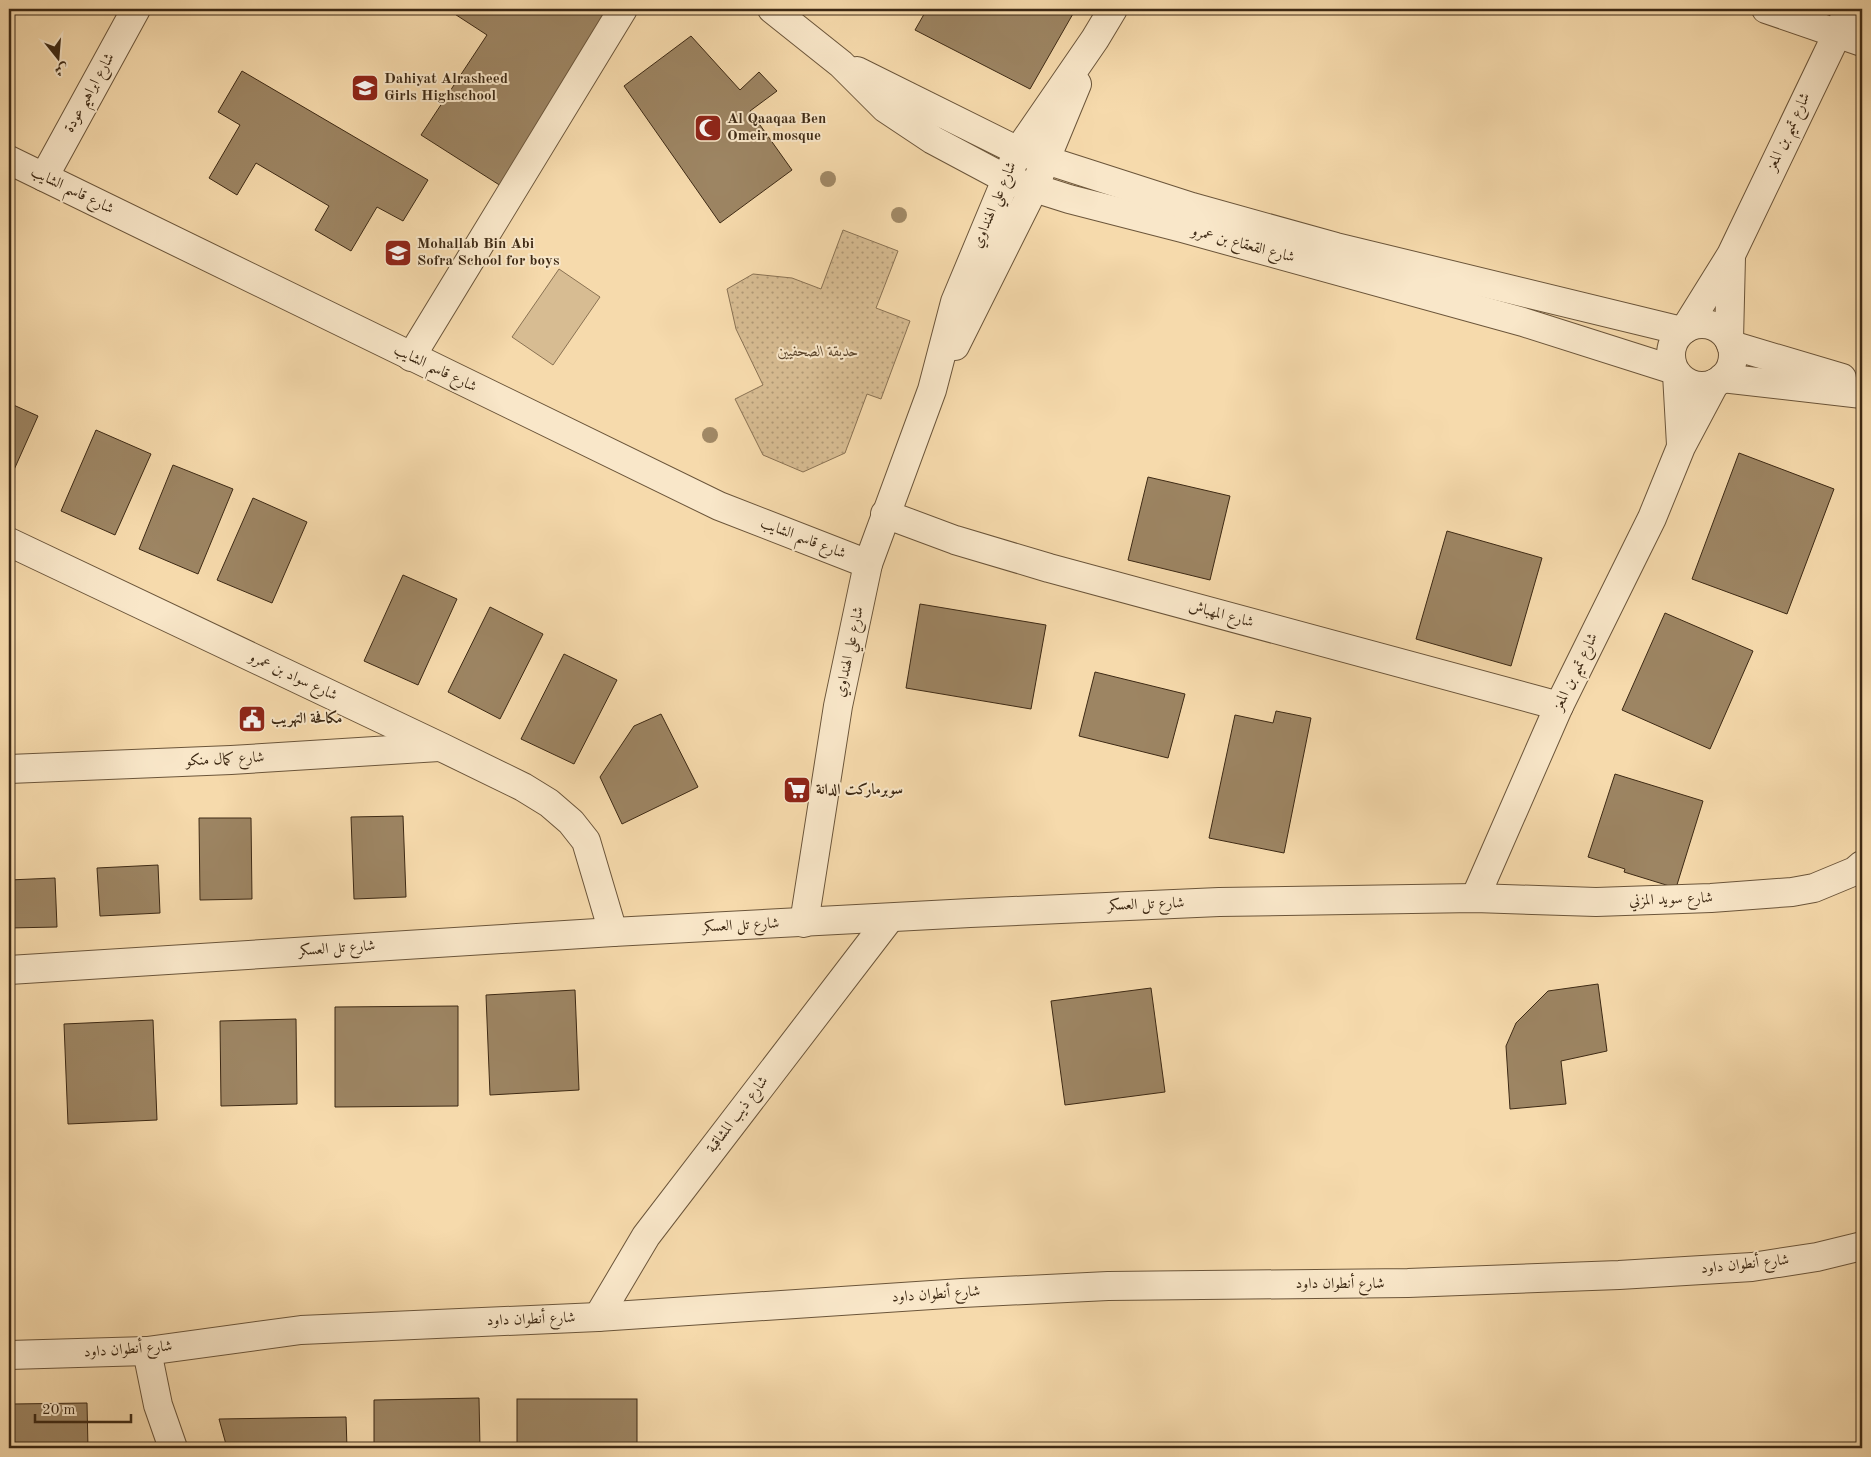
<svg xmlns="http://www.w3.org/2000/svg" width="1871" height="1457" viewBox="0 0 1871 1457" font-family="'Old Standard TT',Amiri,serif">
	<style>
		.grass { fill: url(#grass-dots); stroke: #8a7253 }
		.pitch { fill: #d7bc92; stroke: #8a7253 }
		.building { fill: #9d8563; stroke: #3d2914 }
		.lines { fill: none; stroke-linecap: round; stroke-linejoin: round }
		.minor-casing { stroke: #6b553a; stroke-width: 30 }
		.minor { stroke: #f9e7c9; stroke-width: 28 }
		.tree { fill: #a18966 }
		.labels { text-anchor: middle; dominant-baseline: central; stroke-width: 4; stroke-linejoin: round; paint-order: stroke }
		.poi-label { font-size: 15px; font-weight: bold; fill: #3d2914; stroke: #f9e7c9; text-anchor: start }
		.street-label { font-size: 15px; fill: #3d2914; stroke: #f9e7c9 }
		.park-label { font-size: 15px; font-style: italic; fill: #5c462d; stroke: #f9e7c9 }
	</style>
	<defs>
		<pattern id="grass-dots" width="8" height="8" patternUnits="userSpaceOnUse" patternTransform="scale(1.25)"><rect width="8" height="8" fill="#d7bc92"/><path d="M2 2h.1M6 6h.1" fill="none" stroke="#b09976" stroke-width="1.8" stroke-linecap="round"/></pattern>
	</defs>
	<rect width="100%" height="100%" fill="#f6daac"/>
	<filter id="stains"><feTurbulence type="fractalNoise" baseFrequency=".004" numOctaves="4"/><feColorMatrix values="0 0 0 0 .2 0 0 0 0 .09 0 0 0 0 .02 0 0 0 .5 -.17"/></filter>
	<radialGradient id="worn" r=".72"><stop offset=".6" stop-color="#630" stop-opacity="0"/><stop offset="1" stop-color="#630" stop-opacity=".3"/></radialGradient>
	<path class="grass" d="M843,230L898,251L876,308L910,321L881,399L867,394L845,453L803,472L763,455L735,399L763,385L736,329L727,289L753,274L792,278L821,289Z"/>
	<path class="pitch" d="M559,269L600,297L553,365L512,337Z"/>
	<g class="building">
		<path d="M447,9H615L501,186L421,135L487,35Z"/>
		<path d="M927,9H1067L1074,12L1030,89L915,30Z"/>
		<path d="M691,36L740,90L759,72L777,91L750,111L792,170L720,223L624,86Z"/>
		<path d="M242,71L428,180L403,221L377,207L351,251L315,230L329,206L256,163L237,195L209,178L240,125L218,112Z"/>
		<path d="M9,403L38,416L9,481Z"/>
		<path d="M96,430L151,454L115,535L61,511Z"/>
		<path d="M1739,453L1834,489L1787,614L1692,579Z"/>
		<path d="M173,465L233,489L198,574L139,549Z"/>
		<path d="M1148,477L1230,496L1210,580L1128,560Z"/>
		<path d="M253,498L307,522L272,603L217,580Z"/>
		<path d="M1447,531L1542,558L1511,666L1416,639Z"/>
		<path d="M403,575L457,599L418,685L364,661Z"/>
		<path d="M920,604L1046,625L1031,709L906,688Z"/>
		<path d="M490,607L543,634L500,719L448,692Z"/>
		<path d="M1665,613L1753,651L1710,749L1622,710Z"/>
		<path d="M564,654L617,680L574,764L521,739Z"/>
		<path d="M1095,672L1185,694L1168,758L1079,736Z"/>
		<path d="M1276,711L1311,718L1284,853L1209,838L1235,715L1273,723Z"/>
		<path d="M661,714L698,787L622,824L600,777L634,726Z"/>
		<path d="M1615,774L1703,801L1676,888L1624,872L1625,869L1588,857Z"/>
		<path d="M403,816L406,897L354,899L351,817Z"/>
		<path d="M199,818H251L252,899L200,900Z"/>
		<path d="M158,865L160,913L100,916L97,868Z"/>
		<path d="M55,878L57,927L9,928V880Z"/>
		<path d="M1598,984L1607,1051L1561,1061L1566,1104L1510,1109L1506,1046L1516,1023L1548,991Z"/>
		<path d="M1151,988L1165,1092L1065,1105L1051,1001Z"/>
		<path d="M575,990L579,1090L490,1095L486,995Z"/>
		<path d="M458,1006V1106L335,1107V1007Z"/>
		<path d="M296,1019L297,1104L221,1106L220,1021Z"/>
		<path d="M153,1020L157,1120L68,1124L64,1024Z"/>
		<path d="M479,1398L480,1448H374V1400Z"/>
		<rect x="517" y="1399" width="120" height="49"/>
		<path d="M87,1403L88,1448H13V1404Z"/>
		<path d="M346,1417L347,1448H227L219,1419Z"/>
	</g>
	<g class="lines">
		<g class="minor-casing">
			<g id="minor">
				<path d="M772,9L841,64L885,108L933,140L1006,179L1069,199L1182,228L1523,322L1674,370"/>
				<path d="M1766,9L1862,42"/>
				<path d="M857,71L1018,151L1192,207L1336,247L1682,331"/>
				<path d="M9,160L719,506L868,564"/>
				<path d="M44,177L136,9"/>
				<circle cx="1702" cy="355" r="31"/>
				<path d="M1685,329L1731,255L1849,9"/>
				<path d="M1729,340L1731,257"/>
				<path d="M1731,345L1842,378"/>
				<path d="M955,346L1034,188L1077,84"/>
				<path d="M411,357L623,9"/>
				<path d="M1677,374L1681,445"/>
				<path d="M1722,378L1862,394"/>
				<path d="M885,514L955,540L1049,568L1559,706"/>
				<path d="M9,542L441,747L523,787L549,803L571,822L586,841L613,932"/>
				<path d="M9,769L231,760L439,747"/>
				<path d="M1475,898L1559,706L1652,518L1681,447L1715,383"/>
				<path d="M804,923L838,706L868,564L932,390L955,302L1018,151L1095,39L1113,9"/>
				<path d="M9,970L613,932L970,913L1219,902L1475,898L1596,902L1711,898L1792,892L1814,888L1855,871L1862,865"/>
				<path d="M598,1317L646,1236L889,919"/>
				<path d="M147,1351L158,1405L173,1448"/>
				<path d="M9,1355L147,1351L301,1330L598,1317L962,1293L1108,1286L1408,1283L1619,1275L1752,1267L1817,1257L1862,1246"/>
			</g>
		</g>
		<use href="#minor" class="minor"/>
	</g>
	<g class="tree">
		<circle cx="828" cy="179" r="8"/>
		<circle cx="899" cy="215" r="8"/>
		<circle cx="710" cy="435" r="8"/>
	</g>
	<defs>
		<g id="school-square" transform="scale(1.4375)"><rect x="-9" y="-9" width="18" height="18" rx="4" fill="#8f2418" stroke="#f9e7c9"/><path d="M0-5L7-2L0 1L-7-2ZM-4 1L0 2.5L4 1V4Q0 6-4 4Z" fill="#fff"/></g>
		<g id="mosque-square" transform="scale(1.4375)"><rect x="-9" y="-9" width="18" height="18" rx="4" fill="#8f2418" stroke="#f9e7c9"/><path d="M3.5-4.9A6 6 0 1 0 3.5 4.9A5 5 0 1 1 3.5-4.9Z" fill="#fff"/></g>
		<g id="civic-square" transform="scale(1.4375)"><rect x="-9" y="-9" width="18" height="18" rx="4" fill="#8f2418" stroke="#f9e7c9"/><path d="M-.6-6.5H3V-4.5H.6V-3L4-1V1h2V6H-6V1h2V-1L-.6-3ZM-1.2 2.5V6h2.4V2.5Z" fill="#fff"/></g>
		<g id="supermarket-square" transform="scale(1.4375)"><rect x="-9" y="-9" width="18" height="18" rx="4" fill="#8f2418" stroke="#f9e7c9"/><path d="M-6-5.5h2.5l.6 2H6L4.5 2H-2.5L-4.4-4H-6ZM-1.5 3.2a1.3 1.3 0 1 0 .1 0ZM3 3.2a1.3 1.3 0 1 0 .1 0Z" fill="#fff"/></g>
	</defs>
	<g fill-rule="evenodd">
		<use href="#school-square" x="365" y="88"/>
		<use href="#mosque-square" x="708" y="128"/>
		<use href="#school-square" x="398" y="253"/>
		<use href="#civic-square" x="252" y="719"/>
		<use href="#supermarket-square" x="797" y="790"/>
	</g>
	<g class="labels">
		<g class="poi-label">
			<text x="384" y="79">Dahiyat Alrasheed<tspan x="384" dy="17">Girls Highschool</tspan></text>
			<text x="727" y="119">Al Qaaqaa Ben<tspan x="727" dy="17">Omeir mosque</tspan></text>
			<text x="417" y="244">Mohallab Bin Abi<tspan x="417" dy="17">Sofra School for boys</tspan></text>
			<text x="271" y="719">مكافحة التهريب</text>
			<text x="816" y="790">سوبرماركت الدانة</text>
		</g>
		<g class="street-label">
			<text transform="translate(90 93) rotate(-61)">شارع ابراهيم عودة</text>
			<text transform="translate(1789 132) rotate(-65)">شارع تميم بن المعز</text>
			<text transform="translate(72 191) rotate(26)">شارع قاسم الشايب</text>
			<text transform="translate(995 205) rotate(-67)">شارع علي الهنداوي</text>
			<text transform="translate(1243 245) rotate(15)">شارع القعقاع بن عمرو</text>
			<text transform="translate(435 369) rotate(26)">شارع قاسم الشايب</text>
			<text transform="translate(803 539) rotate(21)">شارع قاسم الشايب</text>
			<text transform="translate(1221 615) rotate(15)">شارع المهباش</text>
			<text transform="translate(850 652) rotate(-78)">شارع علي الهنداوي</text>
			<text transform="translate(1576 672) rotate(-64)">شارع تميم بن المعز</text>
			<text transform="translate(293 677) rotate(25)">شارع سواد بن عمرو</text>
			<text transform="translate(225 760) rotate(-3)">شارع كمال منكو</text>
			<text transform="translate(1671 900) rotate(-2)">شارع سويد المزني</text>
			<text transform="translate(1146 905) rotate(-2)">شارع تل العسكر</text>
			<text transform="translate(741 926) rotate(-3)">شارع تل العسكر</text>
			<text transform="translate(337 949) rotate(-4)">شارع تل العسكر</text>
			<text transform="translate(738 1115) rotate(-53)">شارع ذيب المشاقبة</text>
			<text transform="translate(1745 1265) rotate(-6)">شارع أنطوان داود</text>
			<text x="1340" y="1284">شارع أنطوان داود</text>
			<text transform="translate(936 1295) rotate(-4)">شارع أنطوان داود</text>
			<text transform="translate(531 1320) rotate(-2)">شارع أنطوان داود</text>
			<text transform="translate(128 1350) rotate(-4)">شارع أنطوان داود</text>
		</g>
		<g class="park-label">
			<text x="818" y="352">حديقة الصحفيين</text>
		</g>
	</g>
	<rect width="1871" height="1457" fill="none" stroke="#f6daac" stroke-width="30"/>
	<rect x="10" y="10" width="1851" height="1437" fill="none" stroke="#3d2914" stroke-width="2.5"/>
	<rect x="15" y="15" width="1841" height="1427" fill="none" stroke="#3d2914"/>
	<g transform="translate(58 58) rotate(163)" stroke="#f9e7c9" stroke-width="4" paint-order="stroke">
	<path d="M0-4L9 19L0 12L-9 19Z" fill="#3d2914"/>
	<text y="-8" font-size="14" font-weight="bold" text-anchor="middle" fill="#3d2914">ش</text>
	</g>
	<path d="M35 1414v8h96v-8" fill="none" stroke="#3d2914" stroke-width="2.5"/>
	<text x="42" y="1414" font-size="15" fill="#3d2914" stroke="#f9e7c9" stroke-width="4" paint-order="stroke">20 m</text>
	<rect width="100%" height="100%" filter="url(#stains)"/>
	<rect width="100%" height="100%" fill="url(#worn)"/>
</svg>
